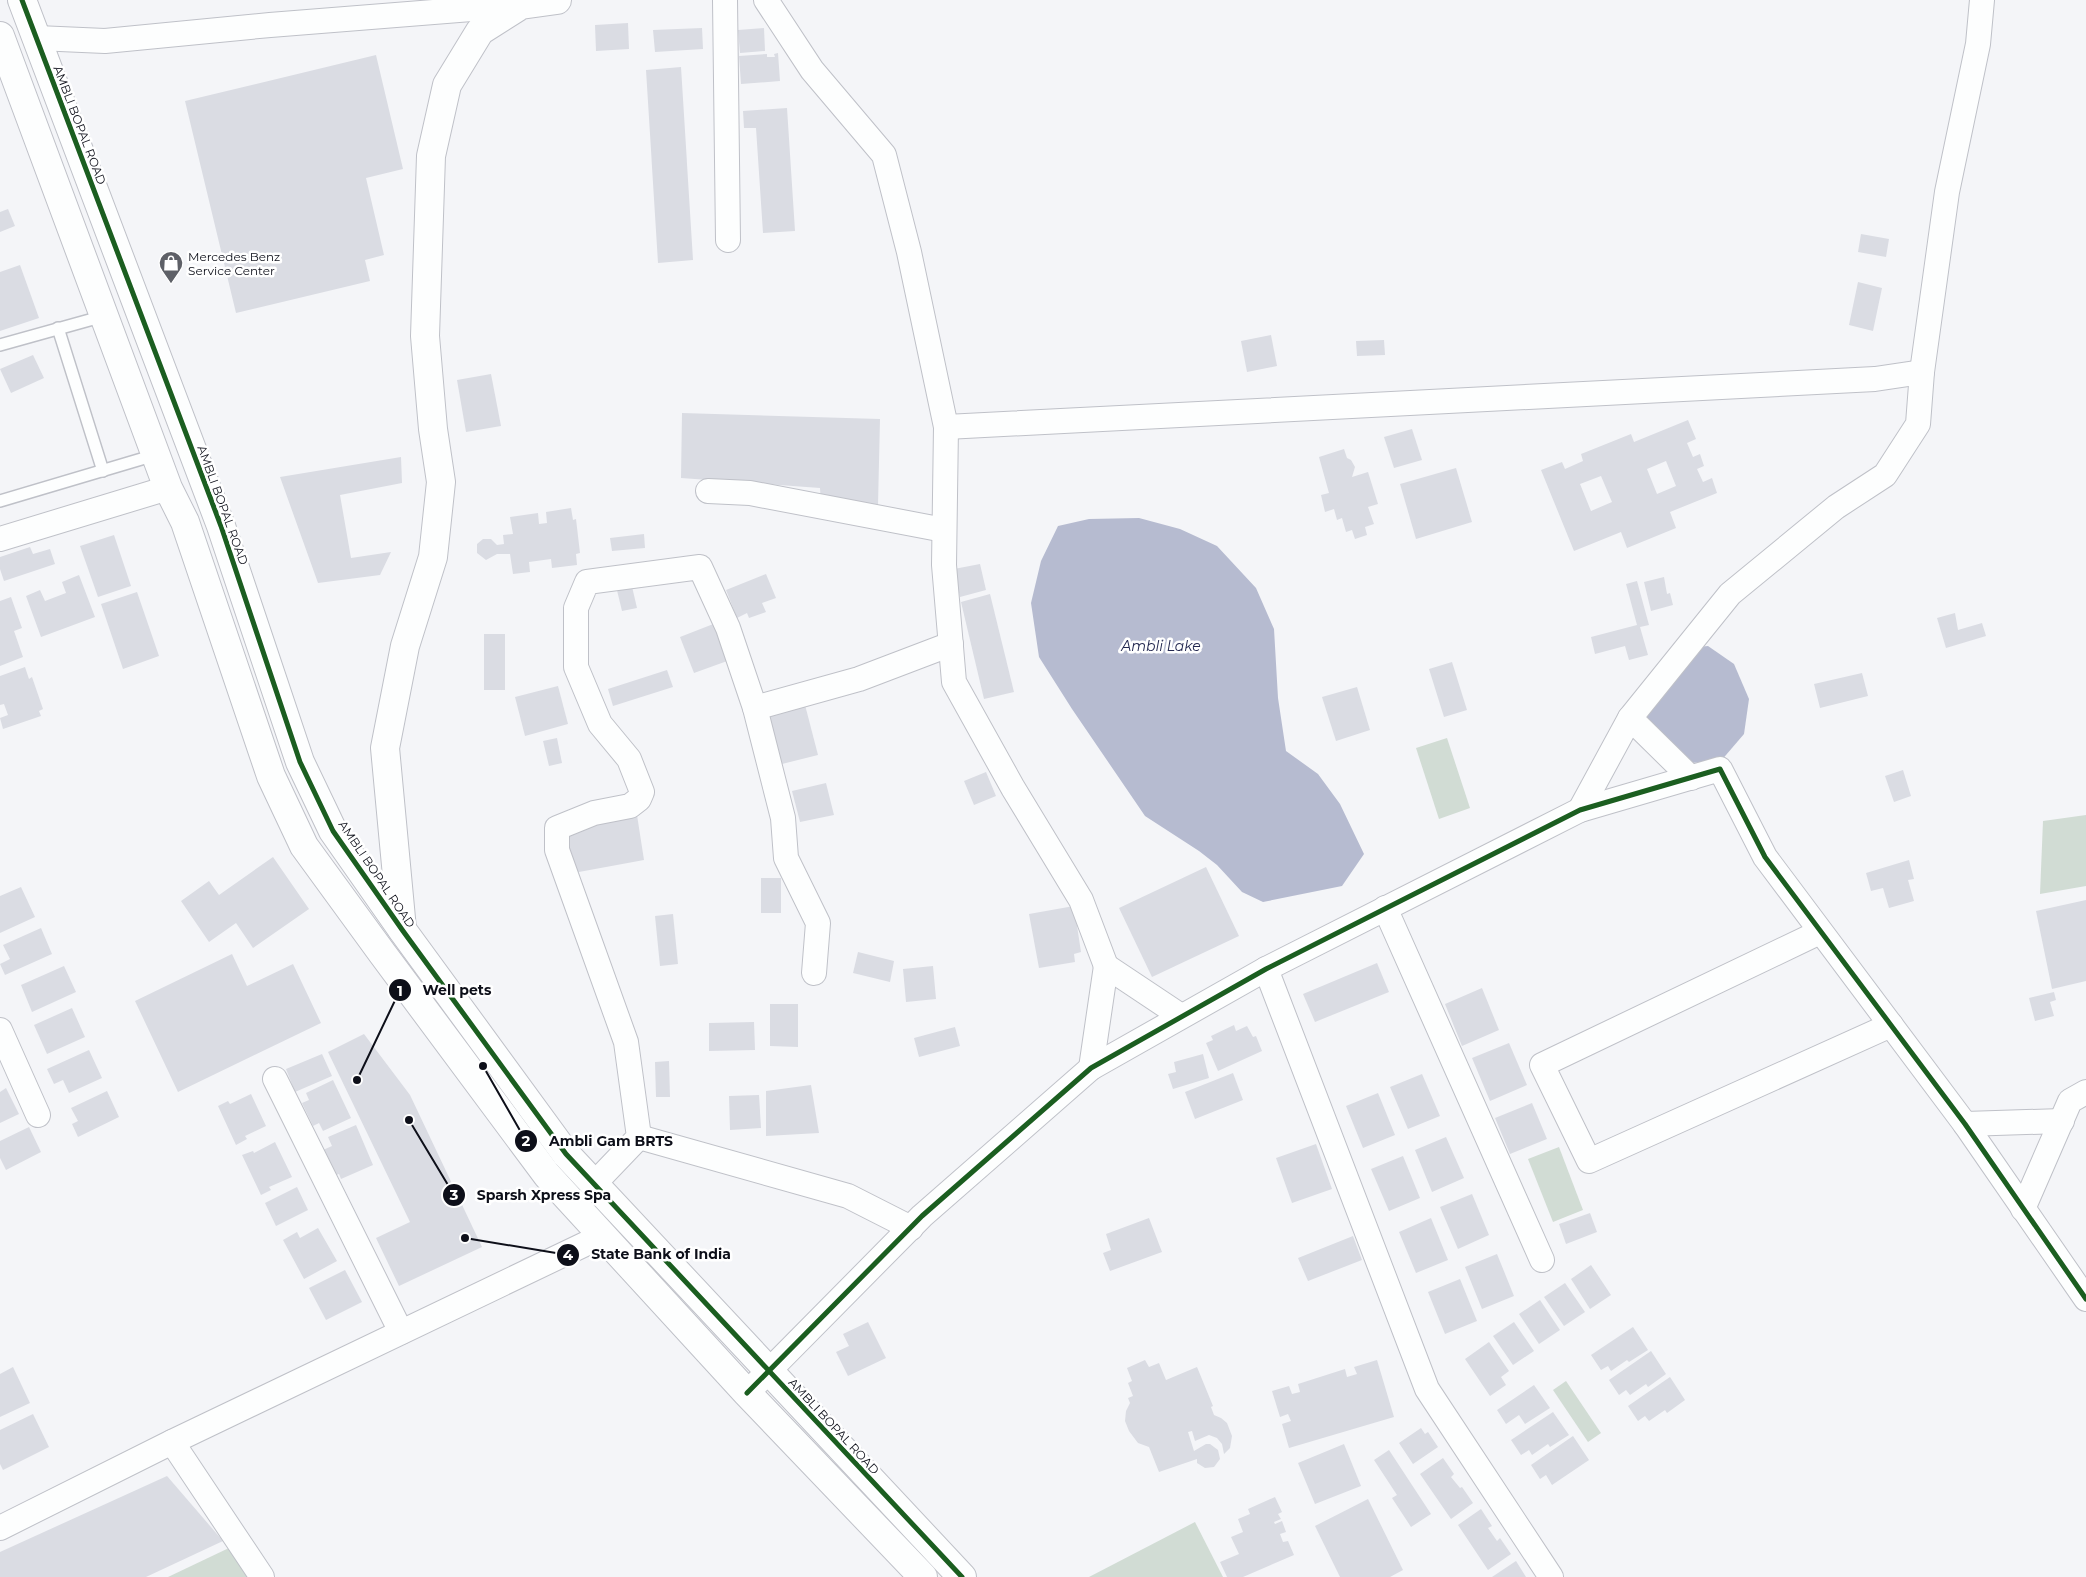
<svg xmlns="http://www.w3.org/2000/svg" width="2086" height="1577" viewBox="0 0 2086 1577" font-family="Montserrat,sans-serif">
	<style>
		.green { fill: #d1dcd4 }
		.water { fill: #b6bbd0 }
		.building { fill: #dadce3; fill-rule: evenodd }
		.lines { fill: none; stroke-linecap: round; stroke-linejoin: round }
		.lane-casing { stroke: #bfc1c8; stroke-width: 14 }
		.street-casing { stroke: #bfc1c8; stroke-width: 26 }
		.secondary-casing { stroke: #bfc1c8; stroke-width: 30 }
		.lane { stroke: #fdfefe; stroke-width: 11 }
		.street { stroke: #fdfefe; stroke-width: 24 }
		.secondary { stroke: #fdfefe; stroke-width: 28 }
		.cycleway-casing { stroke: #fff; stroke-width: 8 }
		.cycleway { stroke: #1b5e20; stroke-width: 5 }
		.labels { text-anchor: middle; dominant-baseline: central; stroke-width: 5; stroke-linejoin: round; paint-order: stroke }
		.street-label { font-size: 12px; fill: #0d0f19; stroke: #fff }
		.poi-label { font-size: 12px; fill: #0d0f19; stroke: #fff; text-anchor: start }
		.water-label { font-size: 14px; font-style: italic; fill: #22274f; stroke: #fff }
		.leader { fill: none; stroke: #0d0f19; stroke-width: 2 }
		.callout-dot { fill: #0d0f19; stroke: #fff; stroke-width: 2 }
		.mark-label { font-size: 15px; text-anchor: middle; font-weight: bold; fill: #fff }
		.callout-label { font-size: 14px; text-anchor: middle; font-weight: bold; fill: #0d0f19; stroke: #fff; stroke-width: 5; stroke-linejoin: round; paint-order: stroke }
	</style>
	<rect width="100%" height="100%" fill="#f4f5f8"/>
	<g class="green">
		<path d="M1447,738L1470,808L1439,819L1416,748Z"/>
		<path d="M2086,815V886L2040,894L2043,821Z"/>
		<path d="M1559,1147L1583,1210L1553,1222L1528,1159Z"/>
		<path d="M1566,1381L1601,1433L1588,1442L1553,1390Z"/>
		<path d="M1195,1522L1223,1577H1089Z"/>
		<path d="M231,1547L249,1577H168Z"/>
	</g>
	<g class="water">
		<path d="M1139,518L1180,529L1217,546L1256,588L1274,629L1278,698L1286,751L1318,774L1340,804L1364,854L1342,886L1263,902L1242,892L1217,865L1199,851L1145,816L1072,709L1039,657L1031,603L1041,561L1058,526L1089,519Z"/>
		<path d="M1708,646L1734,664L1749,699L1744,734L1720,762L1683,763L1651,736L1644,705L1688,648Z"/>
	</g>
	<g class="building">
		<path d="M628,23L629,49L596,51L595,25Z"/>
		<path d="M702,28L703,49L655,52L653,30Z"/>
		<path d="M764,28L765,51L740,53L738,30Z"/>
		<path d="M778,53L780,81L741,84L739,56L767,54V57H775L774,54Z"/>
		<path d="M376,55L403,169L366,178L384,255L365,260L370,281L236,313L185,101Z"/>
		<path d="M681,67L693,260L658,263L646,70Z"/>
		<path d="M787,108L795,231L763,233L756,128H744L743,111Z"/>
		<path d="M8,209L15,226L0,232V212Z"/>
		<path d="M1861,234L1889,239L1886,257L1858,252Z"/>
		<path d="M20,265L39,318L0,331V272Z"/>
		<path d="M1858,282L1882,288L1873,331L1849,325Z"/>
		<path d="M1271,335L1277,366L1247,372L1241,341Z"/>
		<path d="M1384,340L1385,355L1357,356L1356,341Z"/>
		<path d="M33,355L44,378L11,393L0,369Z"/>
		<path d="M491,374L501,426L466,432L457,380Z"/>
		<path d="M682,413L880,419L878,505L821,504L820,488L681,478Z"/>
		<path d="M1688,420L1696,439L1687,443L1693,457L1700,454L1704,466L1697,469L1703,482L1712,478L1717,493L1670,512L1676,528L1627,548L1621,532L1574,551L1541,470L1562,462L1565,469L1583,461L1581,454L1631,434L1634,442ZM1666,461L1676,486L1657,494L1647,469ZM1601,476L1612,502L1591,511L1580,484Z"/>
		<path d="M1412,429L1422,460L1394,468L1384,437Z"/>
		<path d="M1344,449L1347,458L1351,460L1355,467L1352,477L1368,472L1378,504L1368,507L1374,524L1365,527L1367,535L1355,539L1352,530L1346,532L1342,518L1337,520L1334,509L1325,512L1321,495L1329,493L1319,457Z"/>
		<path d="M401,457L402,483L340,495L351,558L391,552L380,575L318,583L280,477Z"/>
		<path d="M1456,468L1472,522L1416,539L1400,484Z"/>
		<path d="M571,508L573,520L576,519L580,553L576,554L577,565L552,568L551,559L529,562L530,572L513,574L510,554H497L486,560L477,553V544L483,539H491L497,545L504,544L503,535L513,534L510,517L538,513L539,524L547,523L546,512Z"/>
		<path d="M644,534L645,548L612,551L610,538Z"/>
		<path d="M114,535L131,586L98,597L80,546Z"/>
		<path d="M30,547L33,554L50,549L55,564L4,581L0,569V557Z"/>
		<path d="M980,564L986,590L960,597L954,569Z"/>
		<path d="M766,574L776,598L762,603L766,612L749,618L747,613L737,618L726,590Z"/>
		<path d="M79,575L95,617L41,637L26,596L40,590L45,601L66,593L62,582Z"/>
		<path d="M1664,577L1667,594L1670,593L1673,605L1651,611L1644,582Z"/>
		<path d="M630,578L637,608L622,611L615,582Z"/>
		<path d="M1637,581L1649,625L1640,627L1648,655L1629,660L1625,646L1595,654L1591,637L1637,625L1626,584Z"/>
		<path d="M137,592L159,656L123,669L101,604Z"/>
		<path d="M990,594L1014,692L984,699L961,602Z"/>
		<path d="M11,597L22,628L14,631L23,657L0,666V601Z"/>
		<path d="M1955,613L1958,630L1982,623L1986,636L1946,648L1937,618Z"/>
		<path d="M721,621L730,660L694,673L680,637Z"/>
		<rect x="484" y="634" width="21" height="56"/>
		<path d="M1452,662L1467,710L1444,717L1429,669Z"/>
		<path d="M25,667L29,679L32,677L43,709L39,711L41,716L3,729L0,718L8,715L4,704L0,705V676Z"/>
		<path d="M667,670L673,687L613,706L608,689Z"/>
		<path d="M1862,673L1868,696L1820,708L1814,684Z"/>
		<path d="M558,686L568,724L525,736L515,697Z"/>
		<path d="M1357,687L1370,730L1336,741L1322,697Z"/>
		<path d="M804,701L818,755L778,765L764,711Z"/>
		<path d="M557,738L562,763L549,766L543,741Z"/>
		<path d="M1903,770L1911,796L1894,802L1885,776Z"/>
		<path d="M986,772L996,796L974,805L964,781Z"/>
		<path d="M826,783L834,815L800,822L792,791Z"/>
		<path d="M637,815L644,860L568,874L561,833L587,829L586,824Z"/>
		<path d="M273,857L309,909L253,948L236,923L209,942L181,901L209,881L219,895Z"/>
		<path d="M1909,860L1914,879L1908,880L1914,901L1889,908L1883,888L1871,891L1866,873Z"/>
		<path d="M1206,867L1239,936L1152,977L1119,908Z"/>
		<rect x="761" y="878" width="20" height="35"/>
		<path d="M21,887L35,917L0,933V896Z"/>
		<path d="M2086,900V981L2052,989L2036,911Z"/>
		<path d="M1074,906L1081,952L1074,954L1075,962L1039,968L1029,914Z"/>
		<path d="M673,914L678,964L660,966L655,916Z"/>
		<path d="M41,928L52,954L5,975L0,964L10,959L3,945Z"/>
		<path d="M858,952L894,961L890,982L853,973Z"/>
		<path d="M232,954L247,986L293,964L321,1023L178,1092L135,1001Z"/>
		<path d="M1377,963L1389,992L1315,1022L1303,994Z"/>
		<path d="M64,966L76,992L32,1012L21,985Z"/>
		<path d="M933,966L936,999L906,1002L903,969Z"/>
		<path d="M1482,988L1499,1030L1462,1046L1445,1004Z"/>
		<path d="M2054,992L2056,1000L2050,1002L2054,1016L2035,1021L2029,998Z"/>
		<path d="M770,1004H798V1047L770,1046Z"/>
		<path d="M72,1008L85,1037L47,1054L34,1025Z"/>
		<path d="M754,1022L755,1050L709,1051V1023Z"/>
		<path d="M1234,1025L1236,1031L1247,1026L1253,1037L1256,1036L1262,1051L1218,1071L1206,1043L1213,1040L1211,1036Z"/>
		<path d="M955,1027L960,1046L919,1057L914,1038Z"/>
		<path d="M364,1034L410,1095L482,1247L399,1286L376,1238L410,1222L328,1052Z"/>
		<path d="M1509,1043L1527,1085L1490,1101L1472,1058Z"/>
		<path d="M89,1050L102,1078L69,1093L63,1080L54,1084L47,1069Z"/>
		<path d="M322,1054L332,1076L295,1092L286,1069Z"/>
		<path d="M1203,1054L1209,1078L1173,1089L1168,1074L1176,1072L1174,1062Z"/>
		<path d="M669,1061L670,1097H656L655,1062Z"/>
		<path d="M1233,1073L1243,1100L1195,1119L1185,1092Z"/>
		<path d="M1422,1074L1440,1116L1408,1129L1390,1087Z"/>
		<path d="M333,1080L351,1118L323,1131L319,1123L313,1126L302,1103L309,1100L306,1093Z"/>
		<path d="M811,1085L819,1133L766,1136V1091Z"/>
		<path d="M6,1088L19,1114L0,1123V1092Z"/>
		<path d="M107,1091L119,1117L78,1137L72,1124L78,1121L71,1108Z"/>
		<path d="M1378,1093L1395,1135L1363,1148L1346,1106Z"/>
		<path d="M251,1094L266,1126L245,1136L247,1139L236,1145L218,1106L228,1101L230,1104Z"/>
		<path d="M759,1095L761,1128L730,1130L729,1096Z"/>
		<path d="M1532,1103L1547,1139L1510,1154L1495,1118Z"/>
		<path d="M356,1125L373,1165L341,1179L339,1174L334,1176L323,1150L332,1146L328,1137Z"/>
		<path d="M29,1127L41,1152L6,1170L0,1158V1141Z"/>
		<path d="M1446,1137L1464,1178L1432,1192L1415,1150Z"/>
		<path d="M275,1142L292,1177L269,1187L271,1190L261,1195L242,1155L253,1151L254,1153Z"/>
		<path d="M1316,1144L1332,1189L1292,1203L1276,1158Z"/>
		<path d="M1403,1156L1420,1198L1389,1211L1371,1169Z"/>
		<path d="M297,1187L308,1210L276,1226L265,1203Z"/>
		<path d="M1472,1194L1489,1235L1458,1249L1440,1207Z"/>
		<path d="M1590,1213L1597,1232L1566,1244L1559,1224Z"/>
		<path d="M1149,1218L1162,1252L1110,1271L1103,1253L1111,1250L1106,1234Z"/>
		<path d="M1431,1218L1448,1260L1416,1273L1399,1232Z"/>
		<path d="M318,1228L337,1261L304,1279L283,1240L297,1232L300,1238Z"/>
		<path d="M1353,1236L1362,1260L1308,1281L1298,1258Z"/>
		<path d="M1497,1254L1514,1296L1482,1309L1465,1267Z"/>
		<path d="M1591,1265L1611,1295L1590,1309L1571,1279Z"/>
		<path d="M345,1270L362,1302L326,1320L309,1288Z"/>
		<path d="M1460,1279L1477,1321L1445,1334L1428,1292Z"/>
		<path d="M1565,1283L1585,1312L1564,1326L1544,1297Z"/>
		<path d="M1540,1300L1560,1330L1539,1344L1519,1314Z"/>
		<path d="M868,1322L886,1358L848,1376L836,1352L849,1346L843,1334Z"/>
		<path d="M1514,1322L1534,1351L1513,1365L1493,1336Z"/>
		<path d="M1633,1327L1648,1350L1629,1362L1627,1360L1611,1371L1608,1366L1601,1370L1591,1355Z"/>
		<path d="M1489,1342L1509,1371L1501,1377L1506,1385L1490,1396L1465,1359Z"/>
		<path d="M1651,1351L1666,1374L1648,1387L1646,1384L1630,1395L1626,1390L1619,1395L1609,1380Z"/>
		<path d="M1145,1360L1149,1367L1159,1363L1166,1380L1197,1367L1213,1406L1211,1407L1214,1415L1221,1418L1227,1423L1232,1436L1230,1448L1224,1454L1222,1444L1217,1438L1209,1435L1195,1441L1192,1431L1188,1432L1194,1451L1206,1444H1210L1218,1450L1220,1459L1214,1467L1205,1468L1197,1463V1459L1159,1472L1149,1447L1138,1443L1129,1431L1125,1421L1126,1411L1130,1403L1128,1398L1133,1396L1128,1383L1132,1381L1127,1368Z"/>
		<path d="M1377,1360L1394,1417L1289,1448L1282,1424L1291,1421L1288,1414L1280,1417L1272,1391L1289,1386L1292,1394L1300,1392L1298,1384L1345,1369L1347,1377L1357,1374L1354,1367Z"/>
		<path d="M13,1367L30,1403L0,1417V1374Z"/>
		<path d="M1670,1377L1685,1400L1667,1413L1665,1410L1649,1421L1645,1416L1638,1421L1628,1406Z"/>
		<path d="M1534,1385L1550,1408L1525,1424L1519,1415L1506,1424L1497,1410Z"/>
		<path d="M1553,1412L1569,1435L1550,1447L1548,1444L1532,1455L1529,1450L1521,1455L1511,1440Z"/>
		<path d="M33,1414L49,1447L3,1470L0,1464V1430Z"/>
		<path d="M1421,1428L1425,1434L1428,1432L1438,1447L1413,1464L1399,1443Z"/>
		<path d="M1573,1436L1589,1460L1552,1485L1546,1475L1540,1479L1531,1465Z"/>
		<path d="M1344,1444L1361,1486L1315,1504L1298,1463Z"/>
		<path d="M1389,1450L1431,1514L1411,1527L1392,1498L1397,1495L1374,1460Z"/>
		<path d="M1443,1458L1454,1474L1451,1477L1460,1488L1462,1487L1473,1503L1451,1519L1420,1474Z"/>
		<path d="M167,1476L223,1541L146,1577H0V1552Z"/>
		<path d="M1275,1497L1282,1512L1278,1514L1281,1519L1274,1522L1275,1524L1282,1521L1286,1532L1280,1534L1283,1542L1288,1541L1294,1555L1243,1577H1227L1220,1562L1239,1554L1231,1537L1243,1532L1238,1519L1250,1514L1248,1509Z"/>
		<path d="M1368,1499L1403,1570L1390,1577H1340L1315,1526Z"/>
		<path d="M1481,1509L1492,1526L1488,1528L1497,1541L1500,1538L1511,1554L1488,1570L1458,1525Z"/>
		<path d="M1516,1561L1526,1577H1492Z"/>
	</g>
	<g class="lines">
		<g class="lane-casing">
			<g id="lane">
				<path d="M58,328L103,471"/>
				<path d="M0,345L104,316"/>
				<path d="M0,501L155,455"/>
			</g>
		</g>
		<g class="street-casing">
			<g id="street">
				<path d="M725,0L728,240"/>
				<path d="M766,0L812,70L884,155L909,252L946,427L944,565L954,682L1013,788L1081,900L1106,966"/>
				<path d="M37,38L105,41L270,25L521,5"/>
				<path d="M946,427L1875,379L1922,372"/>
				<path d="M708,491L750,493L944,530"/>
				<path d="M0,539L168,488"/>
				<path d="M755,708L859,679L951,644"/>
				<path d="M1630,718L1691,778"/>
				<path d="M1580,810L1630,718L1730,594L1836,507L1885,475L1918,424L1922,372L1947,192L1978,44L1982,0"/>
				<path d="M1385,908L1542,1260"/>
				<path d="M1820,932L1542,1065L1589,1161L1891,1025"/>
				<path d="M1266,969L1427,1389L1551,1577"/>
				<path d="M0,1030L38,1115"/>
				<path d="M1091,1068L1106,966L1181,1016"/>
				<path d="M275,1079L401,1332"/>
				<path d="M1965,1124L2062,1121"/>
				<path d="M639,1137L848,1196L911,1228"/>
				<path d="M594,1184L639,1137L626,1042L557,850V828L594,813L630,806L639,799L642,792L629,759L600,724L576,667V608L587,582L700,567L728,628L755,708L783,818L786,858L818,923L814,973"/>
				<path d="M2023,1209L2070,1101L2086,1092"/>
				<path d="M747,1393L922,1216L1091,1068L1266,969L1580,810L1720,769L1765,857L1965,1124L2086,1299"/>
				<path d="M172,1442L262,1577"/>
				<path d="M0,1528L172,1442L602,1236"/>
			</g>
		</g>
		<g class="secondary-casing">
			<g id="secondary">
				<path d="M22,0L221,526L300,762L333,831L403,931L566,1154L962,1577"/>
				<path d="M0,36L168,488L185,522L271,776L304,846L382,953L547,1175L747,1393L923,1577"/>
				<path d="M402,929L385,748L405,646L433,557L441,482L433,429L425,336L431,156L447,85L480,31L521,5L557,0"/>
			</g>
		</g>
		<use href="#lane" class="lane"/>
		<use href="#street" class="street"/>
		<use href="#secondary" class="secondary"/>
		<g class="cycleway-casing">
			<g id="cycleway">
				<path d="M22,0L221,526L300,762L333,831L403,931L566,1154L962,1577"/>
				<path d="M747,1393L922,1216L1091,1068L1266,969L1580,810L1720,769L1765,857L1965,1124L2086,1299"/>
			</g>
		</g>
		<use href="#cycleway" class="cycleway"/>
	</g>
	<defs>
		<g id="shop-pin" transform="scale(1.25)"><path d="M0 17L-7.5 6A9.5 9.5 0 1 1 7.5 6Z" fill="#5e6067" stroke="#fff"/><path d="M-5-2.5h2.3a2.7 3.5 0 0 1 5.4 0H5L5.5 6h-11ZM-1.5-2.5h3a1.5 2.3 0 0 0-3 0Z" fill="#fff"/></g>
	</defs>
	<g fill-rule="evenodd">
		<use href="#shop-pin" x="171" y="263"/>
	</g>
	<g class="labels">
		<g class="street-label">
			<text transform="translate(80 125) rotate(69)">AMBLI BOPAL ROAD</text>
			<text transform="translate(223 505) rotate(70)">AMBLI BOPAL ROAD</text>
			<text transform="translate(377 874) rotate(56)">AMBLI BOPAL ROAD</text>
			<text transform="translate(834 1426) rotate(47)">AMBLI BOPAL ROAD</text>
		</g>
		<g class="poi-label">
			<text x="188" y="256">Mercedes Benz<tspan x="188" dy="14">Service Center</tspan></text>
		</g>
		<g class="water-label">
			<text x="1161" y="646">Ambli Lake</text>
		</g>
	</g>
	<path class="leader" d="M357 1080L400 990M483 1066L526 1141M409 1120L454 1195M465 1238L568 1255"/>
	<g class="callout-dot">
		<circle cx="357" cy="1080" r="5"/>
		<circle cx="483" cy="1066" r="5"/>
		<circle cx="409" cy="1120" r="5"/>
		<circle cx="465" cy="1238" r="5"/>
		<circle cx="400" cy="990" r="12"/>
		<circle cx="526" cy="1141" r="12"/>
		<circle cx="454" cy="1195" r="12"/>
		<circle cx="568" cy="1255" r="12"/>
	</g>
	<g class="mark-label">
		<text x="400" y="996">1</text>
		<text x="526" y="1146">2</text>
		<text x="454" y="1200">3</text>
		<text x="568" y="1260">4</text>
	</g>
	<g class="callout-label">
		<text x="457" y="995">Well pets</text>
		<text x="611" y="1146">Ambli Gam BRTS</text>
		<text x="544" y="1200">Sparsh Xpress Spa</text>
		<text x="661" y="1259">State Bank of India</text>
	</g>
</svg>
